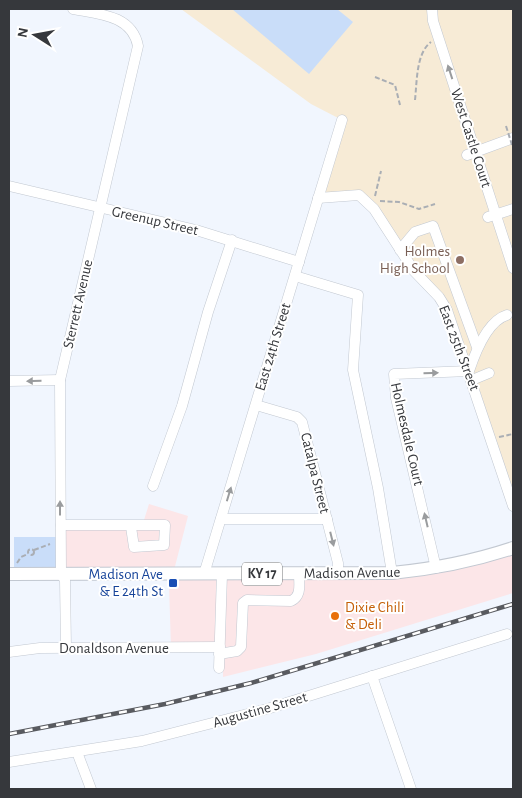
<svg xmlns="http://www.w3.org/2000/svg" width="522" height="798" viewBox="0 0 522 798" font-family="'Alegreya Sans',sans-serif">
	<style>
		.commercial { fill: #fce6e8 }
		.education { fill: #f7ebd6 }
		.green { fill: #c9ddf9 }
		.lines { fill: none; stroke-linecap: round; stroke-linejoin: round }
		.minor-casing { stroke: #c2c8d1; stroke-width: 11 }
		.major-casing { stroke: #c2c8d1; stroke-width: 14 }
		.path { stroke: #aaaeb4; stroke-width: 2; stroke-dasharray: 5 2.5; stroke-linecap: butt }
		.minor { stroke: #fff; stroke-width: 10 }
		.major { stroke: #fff; stroke-width: 12 }
		.rail-casing { stroke: #595b60; stroke-width: 4.5 }
		.rail { stroke: #fff; stroke-width: 2.5; stroke-dasharray: 8; stroke-linecap: butt }
		.path-bridge { stroke: #aaaeb4; stroke-width: 2; stroke-dasharray: 5 2.5; stroke-linecap: butt }
		.oneway { fill: #9a9c9e }
		.education-dot { fill: #8d6e63; stroke: #fff; stroke-width: 2 }
		.transit-dot { fill: #1a4fb4; stroke: #fff; stroke-width: 2 }
		.food-dot { fill: #e8710a; stroke: #fff; stroke-width: 2 }
		.labels { text-anchor: middle; dominant-baseline: central; stroke-width: 4; stroke-linejoin: round; paint-order: stroke }
		.shield { fill: #fff; stroke: #727476; stroke-width: 1 }
		.shield-label { font-size: 14px; font-weight: bold; fill: #36383c }
		.street-label { font-size: 15px; fill: #36383c; stroke: #fff }
		.education-label { font-size: 15px; fill: #785e54; stroke: #fff; text-anchor: end }
		.transit-label { font-size: 15px; fill: #164399; stroke: #fff; text-anchor: end }
		.food-label { font-size: 15px; fill: #c56008; stroke: #fff; text-anchor: start }
	</style>
	<rect width="100%" height="100%" fill="#f1f6fe"/>
	<path class="commercial" d="M149,504L188,516L173,574L392,573L513,548V593L316,654L223,677V646L171,648L169,585L172,574H61L60,520H144Z"/>
	<path class="education" d="M181,9H513V506L447,310L367,201L318,198L342,120L311,104Z"/>
	<g class="green">
		<path d="M232,9H337L353,22L309,74Z"/>
		<rect x="14" y="537" width="47" height="37"/>
	</g>
	<g class="lines">
		<g class="minor-casing">
			<g id="minor">
				<path d="M432,9L433,21L513,268"/>
				<path d="M467,155L513,138"/>
				<path d="M9,186L196,230L299,262"/>
				<path d="M318,198L359,195L374,209L414,271L439,297L447,310L513,506"/>
				<path d="M488,217L513,209"/>
				<path d="M400,250L415,232L433,226L477,347"/>
				<path d="M295,276L358,295L353,370L378,488L392,573"/>
				<path d="M472,380L489,373"/>
				<path d="M9,381L60,380"/>
				<path d="M256,405L297,417L302,422L338,563V574"/>
				<path d="M153,486L182,406L208,312L232,240"/>
				<path d="M221,519H327"/>
				<path d="M61,525H165L164,545L134,547L131,527"/>
				<path d="M436,568L396,398L394,374L469,371C475,353 487,321 507,315"/>
				<path d="M204,574L342,120"/>
				<path d="M66,648L65,580L61,574L60,380L138,46C132,15 99,14 73,9"/>
				<path d="M9,652L40,648L220,647"/>
				<path d="M219,654L237,651L241,647L243,603L247,600L291,601C302,596 299,584 299,574"/>
				<path d="M219,668L222,574"/>
				<path d="M372,676L411,789"/>
				<path d="M77,752L91,789"/>
				<path d="M9,762L142,741L267,709L507,634"/>
			</g>
		</g>
		<g class="major-casing">
			<path id="major" d="M9,574L392,573C434,569 474,561 513,548"/>
		</g>
		<g class="path">
			<path d="M375,77L395,85L400,105"/>
			<path d="M415,100C417,82 416,53 431,42"/>
			<path d="M375,196L381,171"/>
			<path d="M380,201L399,202L419,209L435,204"/>
			<path d="M499,437L513,434"/>
			<circle cx="31" cy="552" r="3"/>
			<path d="M34,550L50,544"/>
			<path d="M17,563L21,557L28,554"/>
		</g>
		<use href="#minor" class="minor"/>
		<use href="#major" class="major"/>
		<g class="rail-casing">
			<path id="rail" d="M9,734L165,704L251,683L513,604"/>
		</g>
		<use href="#rail" class="rail"/>
		<path class="path-bridge" d="M506,126L512,145"/>
	</g>
	<defs><path id="oneway-solid" d="M-6-.8H1V-3.2L6.5 0L1 3.2V.8H-6Z" transform="scale(1.25)"/></defs>
	<g class="oneway">
		<use href="#oneway-solid" transform="translate(450 72) rotate(-108)"/>
		<use href="#oneway-solid" transform="translate(431 373) rotate(-2)"/>
		<use href="#oneway-solid" transform="translate(34 381) rotate(179)"/>
		<use href="#oneway-solid" transform="translate(229 494) rotate(-73)"/>
		<use href="#oneway-solid" transform="translate(60 508) rotate(-90)"/>
		<use href="#oneway-solid" transform="translate(426 520) rotate(-103)"/>
		<use href="#oneway-solid" transform="translate(332 539) rotate(76)"/>
	</g>
	<circle class="education-dot" cx="460" cy="260" r="5"/>
	<rect class="transit-dot" x="168" y="578" width="10" height="10" rx="2.5"/>
	<circle class="food-dot" cx="335" cy="616" r="5"/>
	<g class="labels">
		<rect class="shield" x="242" y="562.5" width="40" height="23" rx="4"/>
		<g class="shield-label">
			<text x="262" y="574">KY 17</text>
		</g>
		<g class="street-label">
			<text transform="translate(471 138) rotate(72)">West Castle Court</text>
			<text transform="translate(155 221) rotate(13)">Greenup Street</text>
			<text transform="translate(78 304) rotate(-77)">Sterrett Avenue</text>
			<text transform="translate(273 347) rotate(-73)">East 24th Street</text>
			<text transform="translate(459 348) rotate(69)">East 25th Street</text>
			<text transform="translate(407 434) rotate(77)">Holmesdale Court</text>
			<text transform="translate(315 473) rotate(76)">Catalpa Street</text>
			<text transform="translate(352 573) rotate(-1)">Madison Avenue</text>
			<text x="114" y="648">Donaldson Avenue</text>
			<text transform="translate(260 710) rotate(-16)">Augustine Street</text>
		</g>
		<g class="education-label">
			<text x="450" y="251">Holmes<tspan x="450" dy="17">High School</tspan></text>
		</g>
		<g class="transit-label">
			<text x="163" y="574">Madison Ave<tspan x="163" dy="17">&amp; E 24th St</tspan></text>
		</g>
		<g class="food-label">
			<text x="345" y="607">Dixie Chili<tspan x="345" dy="17">&amp; Deli</tspan></text>
		</g>
	</g>
	<rect width="522" height="798" fill="none" stroke="#36383c" stroke-width="20"/>
	<g transform="translate(35 35) rotate(281)" stroke="#ffffff" stroke-width="4" paint-order="stroke">
	<path d="M0-4L9 19L0 12L-9 19Z" fill="#36383c"/>
	<text y="-8" font-size="14" font-weight="bold" text-anchor="middle" fill="#36383c">N</text>
	</g>
</svg>
